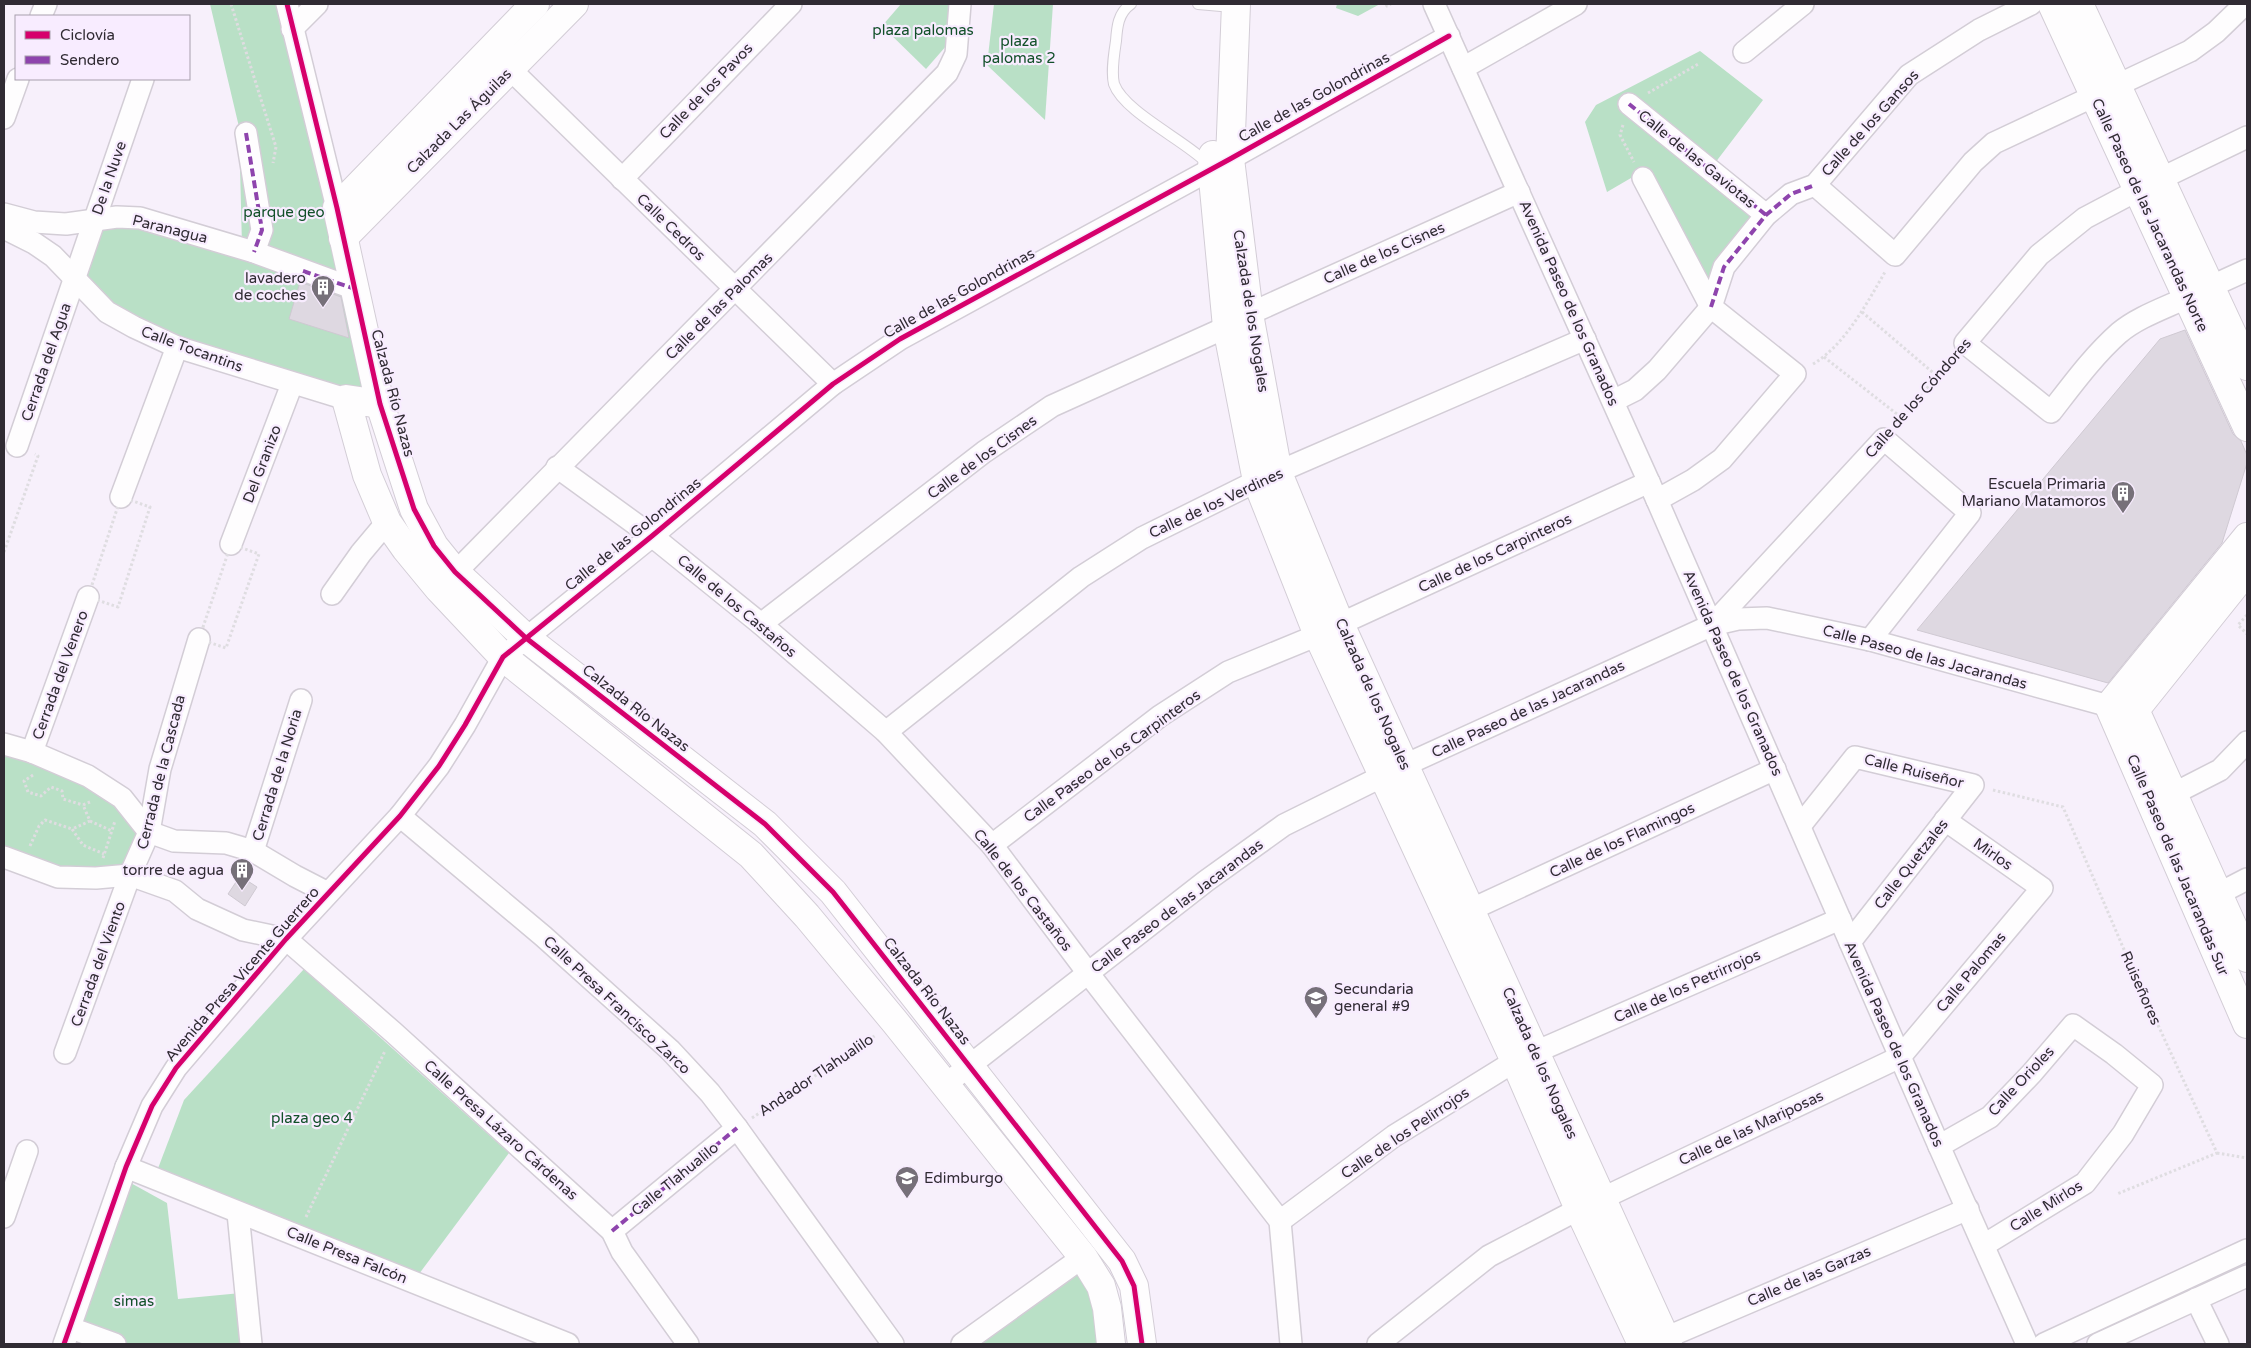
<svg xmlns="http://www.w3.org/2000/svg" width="2251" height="1348" viewBox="0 0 2251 1348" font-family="'Varela Round',sans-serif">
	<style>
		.green { fill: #b9e0c6 }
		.building { fill: #ded8e1; stroke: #cfc9d2 }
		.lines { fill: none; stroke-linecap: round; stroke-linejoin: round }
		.lane-casing { stroke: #d3cdd6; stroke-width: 12 }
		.street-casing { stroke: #d3cdd6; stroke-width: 24 }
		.secondary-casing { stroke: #d3cdd6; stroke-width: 30 }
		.path { stroke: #dfdde1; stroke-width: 3; stroke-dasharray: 2.5 2.5; stroke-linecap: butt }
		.lane { stroke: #fefdfe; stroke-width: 10 }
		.street { stroke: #fefdfe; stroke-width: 21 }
		.secondary { stroke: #fefdfe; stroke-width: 28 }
		.quiet { stroke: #8e44ad; stroke-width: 4; stroke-dasharray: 8 4; stroke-linecap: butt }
		.cycleway-casing { stroke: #f8ecff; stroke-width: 8 }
		.cycleway { stroke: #d6006c; stroke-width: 5 }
		.labels { text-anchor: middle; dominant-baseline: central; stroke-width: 4.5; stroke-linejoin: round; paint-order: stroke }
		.park-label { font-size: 15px; fill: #115029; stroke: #f8ecff }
		.street-label { font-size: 15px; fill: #302b33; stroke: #f8ecff }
		.poi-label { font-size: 15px; fill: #302b33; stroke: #f8ecff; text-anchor: end }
	</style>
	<rect width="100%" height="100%" fill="#f7f0fb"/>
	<g class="green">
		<path d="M210,4H280L343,282L242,246L239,127Z"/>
		<path d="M901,4H951L947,45L926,69L882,26Z"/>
		<path d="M994,4H1053L1045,120L987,65Z"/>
		<path d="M1337,4H1380L1358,16L1336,8Z"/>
		<path d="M1700,51L1763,100L1715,163L1768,205L1707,286L1647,172L1631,178L1607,192L1585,122L1596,105Z"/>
		<path d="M141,221L351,292L377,401L178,344L108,309L78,276L98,223Z"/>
		<path d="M4,748L31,755L149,822L129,875L57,874L4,855Z"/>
		<path d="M304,969L509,1153L419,1274L157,1171L184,1100Z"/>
		<path d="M129,1182L167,1203L178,1299L241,1293L248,1344H124L78,1328Z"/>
		<path d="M1080,1265L1099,1297L1104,1344H970Z"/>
	</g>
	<g class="building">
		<path d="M300,282L341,297L349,338L289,319Z"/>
		<path d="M2185,330L2233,434L2241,441L2247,455V463L2222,543L2108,683L1917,630L2160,339Z"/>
		<path d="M240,876L257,887L245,906L228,894Z"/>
	</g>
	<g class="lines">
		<g class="lane-casing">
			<g id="lane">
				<path d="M1131,4C1118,13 1117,27 1116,41C1114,54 1111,72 1114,84C1124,112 1186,141 1207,163"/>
				<path d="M1198,4L1221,6"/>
			</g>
		</g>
		<g class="street-casing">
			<g id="street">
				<path d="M287,4L337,208"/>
				<path d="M1434,4L1657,500L1939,1146L2027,1344"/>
				<path d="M41,16L46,4"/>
				<path d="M292,29L317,4"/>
				<path d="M1744,52L1803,4"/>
				<path d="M1463,68L1576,4"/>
				<path d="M510,69L833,384"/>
				<path d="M1629,104L1766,215"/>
				<path d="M4,118L18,79"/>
				<path d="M246,133L262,230L254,252"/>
				<path d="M1643,178L1711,307L1795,374L1722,459L1693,480L1657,500"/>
				<path d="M622,179L791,4"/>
				<path d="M2160,179L2247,137"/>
				<path d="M1815,185L1895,255L1973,162L1994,143L2190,51L2216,32L2245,4"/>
				<path d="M2138,190L2085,218L2039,255L1965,343L2051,412C2072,385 2093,356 2119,333C2138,317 2165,308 2188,297"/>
				<path d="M4,214L34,222L66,224L117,217L140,218L254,252L355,289"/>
				<path d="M4,228L34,243L53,256L107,312L134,327L177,347L346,399"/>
				<path d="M2212,286L2247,270"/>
				<path d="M1249,314L1519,192"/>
				<path d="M1613,401L1635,390L1657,370L1711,307L1724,267L1766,215L1791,194L1815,185L1909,75L1979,30L2031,4"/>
				<path d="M17,446L143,79"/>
				<path d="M557,467L652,536L761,624L886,732L992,845L1088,973L1280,1221L1291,1344"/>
				<path d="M121,497L177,347"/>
				<path d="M231,544L292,384"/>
				<path d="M445,583L947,73L956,54L960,4"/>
				<path d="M332,594L361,553L387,522"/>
				<path d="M761,624L984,452L1052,406L1227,327"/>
				<path d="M1340,624L1649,482"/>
				<path d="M1712,625L1884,439L1970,513L1870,640"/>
				<path d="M886,732L1081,577L1142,538L1257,481L1585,339"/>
				<path d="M4,744L32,752L88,776L122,798L149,832L174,841L226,843L253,851L295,876L328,893"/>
				<path d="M32,752L88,597"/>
				<path d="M2173,794L2220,770L2247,742"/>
				<path d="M400,816L543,936L670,1050L710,1093L737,1128L893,1344"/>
				<path d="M1800,826L1855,757L1973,785L1850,942"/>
				<path d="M992,845L1160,716L1228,672L1318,635"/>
				<path d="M253,851L301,700"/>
				<path d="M4,857L58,877L96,878L130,875L175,891L197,909L243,930L286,939L393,1032L612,1231L622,1252L688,1344"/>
				<path d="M2218,894L2247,879"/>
				<path d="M1470,910L1775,769"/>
				<path d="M65,1053L130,875L149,832L160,769L199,639"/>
				<path d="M946,1084L1206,881L1284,825L1405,765L1712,625L1738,619L1767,618L1870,640L2109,706L2123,708"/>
				<path d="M1939,1146L1990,1117L2032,1073L2073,1025L2114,1054L2152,1085L2123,1134L2085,1183L1984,1245"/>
				<path d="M126,1167L568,1344"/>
				<path d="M1601,1199L1900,1057L2042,888L1945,820"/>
				<path d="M238,1213L251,1344"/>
				<path d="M4,1217L27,1151"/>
				<path d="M1280,1221L1394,1136L1515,1061L1840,919"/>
				<path d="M612,1231L737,1128"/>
				<path d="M2196,1299L2218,1344"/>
				<path d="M71,1328L115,1344"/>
				<path d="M64,1344L126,1167L152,1106L176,1068L286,939L400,816L439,766L465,725L503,657L652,536L833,384L900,339L1230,159L1449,36"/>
				<path d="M962,1344L1083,1257"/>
				<path d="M1378,1344L1489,1256L1579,1209"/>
				<path d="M1651,1344L1968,1209"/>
				<path d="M2044,1344L2247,1250"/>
				<path d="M2098,1344L2247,1276"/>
			</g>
		</g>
		<g class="secondary-casing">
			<g id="secondary">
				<path d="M535,4L337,208L380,404L414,509L434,546L455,572L526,638L765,824L833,892L1122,1261L1134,1286L1142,1344"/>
				<path d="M1236,4L1230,159L1249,314L1278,473L1340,624L1668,1344"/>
				<path d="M2052,4L2247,427"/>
				<path d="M2079,4L2247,366"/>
				<path d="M1213,155L1212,168L1227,327L1257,481L1318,635L1515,1061L1579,1209L1642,1344"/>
				<path d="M343,238L574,4"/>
				<path d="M380,404L346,399L367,475L387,522L406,549L439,589L503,657L751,855L807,916L895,1022L1083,1257L1101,1286L1107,1308L1111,1344"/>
				<path d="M2247,537L2109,706L2247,1024"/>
				<path d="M2247,570L2135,710L2247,958"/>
			</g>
		</g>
		<g class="path">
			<path d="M231,4L276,147L273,163"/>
			<path d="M1386,4L1387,6L1391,4"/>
			<path d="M1648,93L1700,63"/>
			<path d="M1623,125L1620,135L1634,162"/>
			<path d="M1862,312L1937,376"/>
			<path d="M1824,357L1902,418"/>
			<path d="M1813,364C1845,345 1867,303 1885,272"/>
			<path d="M1898,423L1953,357"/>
			<path d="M121,497L150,507L118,607L88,597Z"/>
			<path d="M231,544L259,554L226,648L199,639Z"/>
			<path d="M4,552L38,456L35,454"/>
			<path d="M2247,615L2238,625L2247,634"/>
			<path d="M33,775L24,781L28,792L41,796L51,787L62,791L63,799L83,805"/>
			<path d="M1993,790L2063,807L2134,973L2217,1153L2117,1194"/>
			<path d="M90,802L83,805L90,821L72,829L83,845L104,854"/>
			<path d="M90,821L112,831"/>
			<path d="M30,846L39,826L45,820L72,829"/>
			<path d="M103,858L115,821"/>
			<path d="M752,1118L876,1035"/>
			<path d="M2217,1153L2247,1158"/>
			<path d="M306,1217L385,1051"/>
		</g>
		<use href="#lane" class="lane"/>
		<use href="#street" class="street"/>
		<use href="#secondary" class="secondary"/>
		<g class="quiet">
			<path d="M1629,104L1766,215"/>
			<path d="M246,133L262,230L254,252"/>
			<path d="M303,271L355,289"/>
			<path d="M1711,307L1724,267L1766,215L1791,194L1815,185"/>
			<path d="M612,1231L737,1128"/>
		</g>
		<g class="cycleway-casing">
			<g id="cycleway">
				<path d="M287,4L337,208L380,404L414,509L434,546L455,572L526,638L765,824L833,892L1122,1261L1134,1286L1142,1344"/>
				<path d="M64,1344L126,1167L152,1106L176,1068L286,939L400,816L439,766L465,725L503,657L652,536L833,384L900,339L1230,159L1449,36"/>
			</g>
		</g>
		<use href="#cycleway" class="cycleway"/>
	</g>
	<defs>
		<g id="building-pin" transform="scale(1.25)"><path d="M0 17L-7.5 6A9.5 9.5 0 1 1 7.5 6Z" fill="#767079" stroke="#f8ecff"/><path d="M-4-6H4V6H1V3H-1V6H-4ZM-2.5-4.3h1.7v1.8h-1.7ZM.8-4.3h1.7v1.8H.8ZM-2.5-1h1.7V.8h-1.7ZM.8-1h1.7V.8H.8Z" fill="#fff"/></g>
		<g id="school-pin" transform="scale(1.25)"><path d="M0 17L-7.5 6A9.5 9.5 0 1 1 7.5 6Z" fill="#767079" stroke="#f8ecff"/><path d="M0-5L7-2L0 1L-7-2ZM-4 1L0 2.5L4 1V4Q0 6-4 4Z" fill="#fff"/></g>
	</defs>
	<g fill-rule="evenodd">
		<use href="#building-pin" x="323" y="287"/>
		<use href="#building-pin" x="2123" y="493"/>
		<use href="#building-pin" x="242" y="870"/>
		<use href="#school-pin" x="1316" y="998"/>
		<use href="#school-pin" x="907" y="1178"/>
	</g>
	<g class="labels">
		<g class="park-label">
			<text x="923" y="30">plaza palomas</text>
			<text x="1019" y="41">plaza<tspan x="1019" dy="17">palomas 2</tspan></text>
			<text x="284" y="212">parque geo</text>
			<text x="312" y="1118">plaza geo 4</text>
			<text x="134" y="1301">simas</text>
		</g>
		<g class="street-label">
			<text transform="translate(706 91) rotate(-46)">Calle de los Pavos</text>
			<text transform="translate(1314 97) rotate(-29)">Calle de las Golondrinas</text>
			<text transform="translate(459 121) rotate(-45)">Calzada Las Águilas</text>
			<text transform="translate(1870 123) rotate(-48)">Calle de los Gansos</text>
			<text transform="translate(1697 159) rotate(39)">Calle de las Gaviotas</text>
			<text transform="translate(109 178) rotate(-71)">De la Nuve</text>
			<text transform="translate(2150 215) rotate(65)">Calle Paseo de las Jacarandas Norte</text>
			<text transform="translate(671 227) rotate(44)">Calle Cedros</text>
			<text transform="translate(170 229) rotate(14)">Paranagua</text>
			<text transform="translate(1384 253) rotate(-24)">Calle de los Cisnes</text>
			<text transform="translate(959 293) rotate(-29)">Calle de las Golondrinas</text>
			<text transform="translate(1569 303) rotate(66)">Avenida Paseo de los Granados</text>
			<text transform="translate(719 306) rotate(-45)">Calle de las Palomas</text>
			<text transform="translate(1251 311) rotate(81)">Calzada de los Nogales</text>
			<text transform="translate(192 349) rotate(20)">Calle Tocantins</text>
			<text transform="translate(46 362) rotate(-71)">Cerrada del Agua</text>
			<text transform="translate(393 393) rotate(75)">Calzada Río Nazas</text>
			<text transform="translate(1918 398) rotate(-49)">Calle de los Cóndores</text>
			<text transform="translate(982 457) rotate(-36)">Calle de los Cisnes</text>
			<text transform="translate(262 464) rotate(-69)">Del Granizo</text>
			<text transform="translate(1216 503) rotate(-25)">Calle de los Verdines</text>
			<text transform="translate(633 534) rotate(-39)">Calle de las Golondrinas</text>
			<text transform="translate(1495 553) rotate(-25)">Calle de los Carpinteros</text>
			<text transform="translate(737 606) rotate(40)">Calle de los Castaños</text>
			<text transform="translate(1925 657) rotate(15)">Calle Paseo de las Jacarandas</text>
			<text transform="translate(1733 673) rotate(66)">Avenida Paseo de los Granados</text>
			<text transform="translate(60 675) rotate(-70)">Cerrada del Venero</text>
			<text transform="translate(1373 694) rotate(66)">Calzada de los Nogales</text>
			<text transform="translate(636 708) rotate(38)">Calzada Río Nazas</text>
			<text transform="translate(1528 709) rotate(-25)">Calle Paseo de las Jacarandas</text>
			<text transform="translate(1112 756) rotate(-36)">Calle Paseo de los Carpinteros</text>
			<text transform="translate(1914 771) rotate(14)">Calle Ruiseñor</text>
			<text transform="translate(161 772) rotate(-76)">Cerrada de la Cascada</text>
			<text transform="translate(277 775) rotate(-73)">Cerrada de la Noria</text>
			<text transform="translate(1622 840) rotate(-25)">Calle de los Flamingos</text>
			<text transform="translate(1993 854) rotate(35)">Mirlos</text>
			<text transform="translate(1911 864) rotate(-52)">Calle Quetzales</text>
			<text transform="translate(2178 865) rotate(67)">Calle Paseo de las Jacarandas Sur</text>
			<text transform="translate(1023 890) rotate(52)">Calle de los Castaños</text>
			<text transform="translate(1177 906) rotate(-37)">Calle Paseo de las Jacarandas</text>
			<text transform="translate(98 964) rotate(-70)">Cerrada del Viento</text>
			<text transform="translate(1971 972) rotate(-50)">Calle Palomas</text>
			<text transform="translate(242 974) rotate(-49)">Avenida Presa Vicente Guerrero</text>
			<text transform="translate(1687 986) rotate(-24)">Calle de los Petrirrojos</text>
			<text transform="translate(2141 988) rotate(66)">Ruiseñores</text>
			<text transform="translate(927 991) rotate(52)">Calzada Río Nazas</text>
			<text transform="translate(617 1005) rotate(43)">Calle Presa Francisco Zarco</text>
			<text transform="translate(1894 1044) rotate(66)">Avenida Paseo de los Granados</text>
			<text transform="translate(1540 1063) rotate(66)">Calzada de los Nogales</text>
			<text transform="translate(816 1075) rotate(-34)">Andador Tlahualilo</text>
			<text transform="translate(2021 1081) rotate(-47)">Calle Orioles</text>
			<text transform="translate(1751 1128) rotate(-25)">Calle de las Mariposas</text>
			<text transform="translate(501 1130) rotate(42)">Calle Presa Lázaro Cárdenas</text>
			<text transform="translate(1405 1133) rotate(-34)">Calle de los Pelirrojos</text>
			<text transform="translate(675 1179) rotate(-39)">Calle Tlahualilo</text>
			<text transform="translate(2046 1206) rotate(-32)">Calle Mirlos</text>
			<text transform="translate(347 1255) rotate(22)">Calle Presa Falcón</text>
			<text transform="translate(1809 1276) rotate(-23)">Calle de las Garzas</text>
		</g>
		<g class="poi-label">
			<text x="306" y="278">lavadero<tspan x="306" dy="17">de coches</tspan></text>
			<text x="2106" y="484">Escuela Primaria<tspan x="2106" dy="17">Mariano Matamoros</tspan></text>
			<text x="224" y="870">torrre de agua</text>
			<text x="1334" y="989" text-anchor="start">Secundaria<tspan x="1334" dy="17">general #9</tspan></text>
			<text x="924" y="1178" text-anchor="start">Edimburgo</text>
		</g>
	</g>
	<rect width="2251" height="1348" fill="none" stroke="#302b33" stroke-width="10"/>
	<rect x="15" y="15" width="175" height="65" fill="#f8ecff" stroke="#a89fad"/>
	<rect x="25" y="31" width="25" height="8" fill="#d6006c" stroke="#a89fad"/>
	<text x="60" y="40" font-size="15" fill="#302b33">Ciclovía</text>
	<rect x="25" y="56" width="25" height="8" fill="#8e44ad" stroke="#a89fad"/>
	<text x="60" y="65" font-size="15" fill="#302b33">Sendero</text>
</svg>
